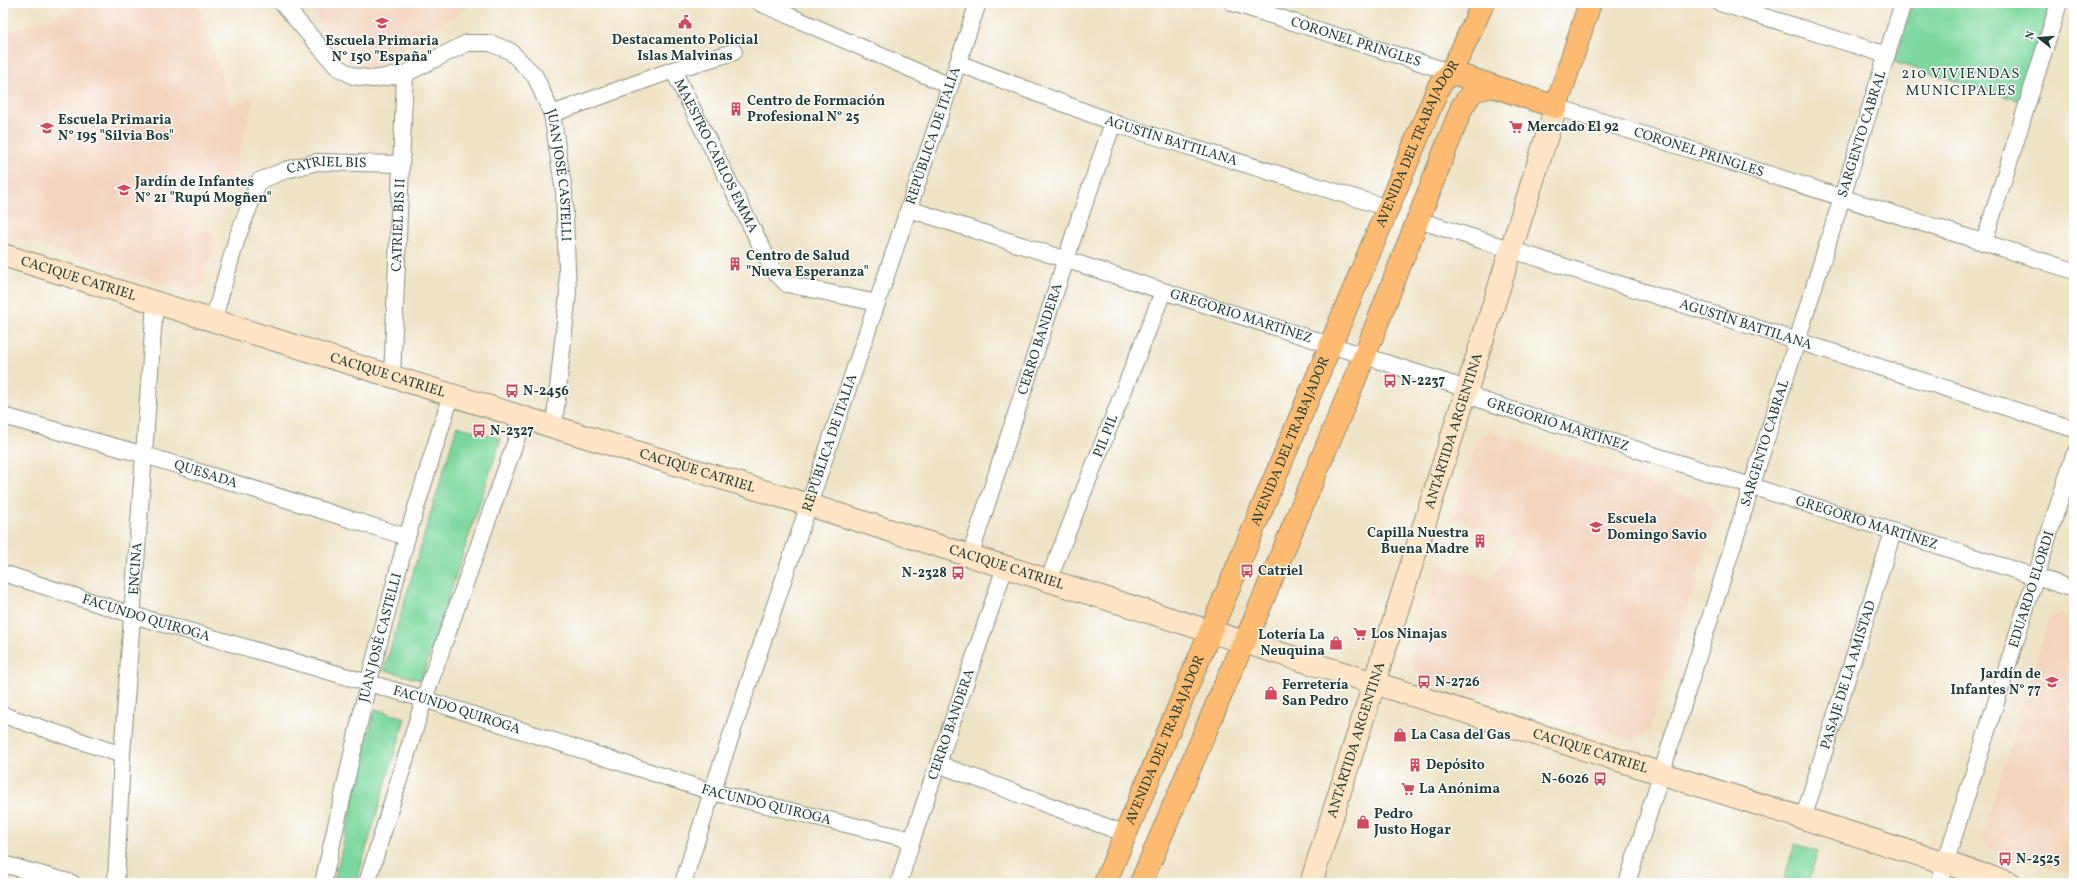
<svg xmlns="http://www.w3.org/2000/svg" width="2077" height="886" viewBox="0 0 2077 886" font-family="Vollkorn,serif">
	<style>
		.built { fill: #f3d4be }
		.green { fill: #7dd89e; stroke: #4e8a69 }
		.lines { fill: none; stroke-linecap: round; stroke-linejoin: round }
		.street-casing { stroke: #87907d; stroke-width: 18 }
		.secondary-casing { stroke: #87907d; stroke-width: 24 }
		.primary-casing { stroke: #87907d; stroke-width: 24 }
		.street { stroke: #fff; stroke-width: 16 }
		.secondary { stroke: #ffe4c6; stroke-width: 22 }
		.primary { stroke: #febb71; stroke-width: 22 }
		.labels { text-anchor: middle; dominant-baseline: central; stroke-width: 3; stroke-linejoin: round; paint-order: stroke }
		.poi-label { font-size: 14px; font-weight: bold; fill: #1f3d34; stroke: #fff; text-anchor: start }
		.street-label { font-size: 14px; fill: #1f3d34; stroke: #fff }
		.neighbourhood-label { font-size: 15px; letter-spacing: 1px; fill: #1f3d34; stroke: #fff }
	</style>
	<rect width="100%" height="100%" fill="#fff"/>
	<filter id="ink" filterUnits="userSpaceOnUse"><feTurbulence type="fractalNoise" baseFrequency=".025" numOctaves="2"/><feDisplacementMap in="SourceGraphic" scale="8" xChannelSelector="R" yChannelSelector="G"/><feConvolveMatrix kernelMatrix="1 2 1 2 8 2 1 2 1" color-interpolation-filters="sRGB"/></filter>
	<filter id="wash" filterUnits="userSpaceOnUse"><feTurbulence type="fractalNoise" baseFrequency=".012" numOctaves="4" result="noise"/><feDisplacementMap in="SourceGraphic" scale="16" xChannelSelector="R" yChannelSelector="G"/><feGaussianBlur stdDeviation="0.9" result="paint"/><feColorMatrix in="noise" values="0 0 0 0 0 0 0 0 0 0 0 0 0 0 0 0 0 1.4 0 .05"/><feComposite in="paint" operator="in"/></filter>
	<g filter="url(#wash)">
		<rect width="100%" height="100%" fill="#efe3c6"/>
		<g class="built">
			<path d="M95,3H198L231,105L254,98L230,186L185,201L195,234L211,230L215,244L202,285L189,291L3,234V33Z"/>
			<path d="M307,3H471L472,4L366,72L356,68Z"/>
			<path d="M1491,432L1709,503L1716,517L1649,731L1632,740L1417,673L1409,660L1439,564L1489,579L1510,553L1515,538L1453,518L1478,438Z"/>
			<path d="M2061,612L2074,616V874L1987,848L1982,838L2049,617Z"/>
		</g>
		<g class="green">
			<path d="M1913,3H2051L2020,101L1894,62Z"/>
			<path d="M457,426L501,439L421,680L384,670Z"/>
			<path d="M375,709L405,718L356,883H334Z"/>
			<path d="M1795,844L1818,851L1808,883H1783Z"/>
		</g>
	</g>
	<g filter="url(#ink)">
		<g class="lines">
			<g class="street-casing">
				<g id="street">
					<path id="s1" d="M282,3L337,67L353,76L373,79L405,74L467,43H490L510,51L535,76L552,114L564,192L568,293L554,427"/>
					<path d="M760,3L950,86"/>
					<path id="s2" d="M1233,3L1450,72"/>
					<path d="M1720,3L1887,55"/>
					<path id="s3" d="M958,63L1122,126L1388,208"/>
					<path id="s4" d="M673,70L773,270L787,284L877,303"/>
					<path id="s5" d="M1556,107L2074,271"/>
					<path d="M552,114L673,70L734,52"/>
					<path id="s6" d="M909,209L1467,389L1477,398L1484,401L2074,589"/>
					<path id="s7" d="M1418,220L2074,429"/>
					<path d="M1984,242L2059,3"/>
					<path id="s8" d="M213,321L237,238L259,181L286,170L317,162L401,164"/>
					<path id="s9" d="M392,377L405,74"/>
					<path id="s10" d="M3,416L145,455L407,537"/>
					<path id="s11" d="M970,556L1078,222L1113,123"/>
					<path id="s12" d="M3,573L133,615L424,699L712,792L912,840"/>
					<path id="s13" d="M1048,581L1163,292"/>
					<path d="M3,715L122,755"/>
					<path d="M938,764L1126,834"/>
					<path id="s14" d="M1803,819L1893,532"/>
					<path d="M3,864L72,883"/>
					<path id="s15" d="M116,883L122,755L155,303"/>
					<path id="s16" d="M323,883L368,684L407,537L451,395"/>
					<path d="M367,883L424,699L524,418"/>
					<path id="s17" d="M683,883L712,792L978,3"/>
					<path id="s18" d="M899,883L912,840L1005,567"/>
					<path id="s19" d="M1627,883L1903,3"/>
					<path id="s20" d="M1939,883L2074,455"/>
				</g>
			</g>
			<g class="secondary-casing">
				<g id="secondary">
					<path id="s21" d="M3,255L554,427L809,505L2009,883"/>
					<path id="s22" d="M1311,883L1556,107"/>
				</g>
			</g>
			<g class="primary-casing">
				<g id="primary">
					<path d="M1450,72L1556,107L1590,3"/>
					<path id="s23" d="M1105,883L1439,86L1450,72L1461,52L1483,3"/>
					<path d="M1141,883L1236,659L1251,628L1364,357L1462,107L1473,91L1492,86"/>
				</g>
			</g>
			<use href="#street" class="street"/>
			<use href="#secondary" class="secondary"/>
			<use href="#primary" class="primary"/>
		</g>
	</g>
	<defs>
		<g id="civic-bare" transform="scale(1.08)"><path d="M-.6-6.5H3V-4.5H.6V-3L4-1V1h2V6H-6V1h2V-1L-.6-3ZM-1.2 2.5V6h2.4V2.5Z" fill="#d1495b" stroke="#fff" stroke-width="2.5" paint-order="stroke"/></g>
		<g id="school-bare" transform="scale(1.08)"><path d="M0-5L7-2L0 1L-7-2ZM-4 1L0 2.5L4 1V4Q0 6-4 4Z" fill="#d1495b" stroke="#fff" stroke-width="2.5" paint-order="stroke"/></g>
		<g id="building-bare" transform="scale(1.08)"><path d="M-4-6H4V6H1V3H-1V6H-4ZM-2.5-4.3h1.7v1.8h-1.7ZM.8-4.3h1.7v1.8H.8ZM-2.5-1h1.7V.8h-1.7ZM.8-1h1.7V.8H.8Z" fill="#d1495b" stroke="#fff" stroke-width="2.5" paint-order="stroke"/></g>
		<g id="supermarket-bare" transform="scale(1.08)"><path d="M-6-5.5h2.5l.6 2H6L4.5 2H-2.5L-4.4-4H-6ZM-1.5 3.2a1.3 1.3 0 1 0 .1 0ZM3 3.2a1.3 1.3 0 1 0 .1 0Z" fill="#d1495b" stroke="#fff" stroke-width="2.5" paint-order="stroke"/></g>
		<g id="bus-bare" transform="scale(1.08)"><path d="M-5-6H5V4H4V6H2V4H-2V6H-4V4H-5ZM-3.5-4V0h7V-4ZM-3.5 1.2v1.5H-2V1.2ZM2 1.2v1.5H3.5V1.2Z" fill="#d1495b" stroke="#fff" stroke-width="2.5" paint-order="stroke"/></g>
		<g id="shop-bare" transform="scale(1.08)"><path d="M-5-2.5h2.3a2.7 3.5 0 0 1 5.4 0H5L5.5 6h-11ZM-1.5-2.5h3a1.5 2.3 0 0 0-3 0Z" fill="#d1495b" stroke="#fff" stroke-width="2.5" paint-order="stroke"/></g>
	</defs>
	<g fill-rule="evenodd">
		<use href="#civic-bare" x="685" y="22"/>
		<use href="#school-bare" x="382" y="23"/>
		<use href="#building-bare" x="736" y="109"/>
		<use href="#supermarket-bare" x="1516" y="127"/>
		<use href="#school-bare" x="47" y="128"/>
		<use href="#school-bare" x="124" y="190"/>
		<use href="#building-bare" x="735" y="264"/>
		<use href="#bus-bare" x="1390" y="381"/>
		<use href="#bus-bare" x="512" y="391"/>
		<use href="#bus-bare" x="479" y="431"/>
		<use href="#school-bare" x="1596" y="527"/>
		<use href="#building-bare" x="1480" y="541"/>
		<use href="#bus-bare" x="1247" y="571"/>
		<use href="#bus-bare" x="958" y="573"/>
		<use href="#supermarket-bare" x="1360" y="634"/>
		<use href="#shop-bare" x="1336" y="643"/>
		<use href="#bus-bare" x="1424" y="682"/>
		<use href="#school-bare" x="2052" y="682"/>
		<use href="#shop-bare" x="1271" y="693"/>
		<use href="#shop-bare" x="1400" y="735"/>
		<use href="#building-bare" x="1415" y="765"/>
		<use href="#bus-bare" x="1600" y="779"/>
		<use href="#supermarket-bare" x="1408" y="789"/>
		<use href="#shop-bare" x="1363" y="822"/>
		<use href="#bus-bare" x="2005" y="859"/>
	</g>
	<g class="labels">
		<g class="poi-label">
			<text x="685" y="40" text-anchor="middle">Destacamento Policial<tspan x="685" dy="16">Islas Malvinas</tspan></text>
			<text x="382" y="41" text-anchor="middle">Escuela Primaria<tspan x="382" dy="16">N° 150 "España"</tspan></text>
			<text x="747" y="101">Centro de Formación<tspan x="747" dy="16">Profesional N° 25</tspan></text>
			<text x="58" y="120">Escuela Primaria<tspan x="58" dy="16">N° 195 "Silvia Bos"</tspan></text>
			<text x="1527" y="127">Mercado El 92</text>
			<text x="135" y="182">Jardín de Infantes<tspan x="135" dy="16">N° 21 "Rupú Mogñen"</tspan></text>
			<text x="746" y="256">Centro de Salud<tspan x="746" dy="16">"Nueva Esperanza"</tspan></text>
			<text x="1401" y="381">N-2237</text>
			<text x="523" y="391">N-2456</text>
			<text x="490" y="431">N-2327</text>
			<text x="1607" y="519">Escuela<tspan x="1607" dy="16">Domingo Savio</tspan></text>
			<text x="1469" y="533" text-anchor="end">Capilla Nuestra<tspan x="1469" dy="16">Buena Madre</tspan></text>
			<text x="1258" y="571">Catriel</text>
			<text x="947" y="573" text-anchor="end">N-2328</text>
			<text x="1371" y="634">Los Ninajas</text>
			<text x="1325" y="635" text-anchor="end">Lotería La<tspan x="1325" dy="16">Neuquina</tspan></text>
			<text x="2041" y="674" text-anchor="end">Jardín de<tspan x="2041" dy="16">Infantes N° 77</tspan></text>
			<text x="1435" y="682">N-2726</text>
			<text x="1282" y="685">Ferretería<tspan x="1282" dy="16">San Pedro</tspan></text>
			<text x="1411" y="735">La Casa del Gas</text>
			<text x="1426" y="765">Depósito</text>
			<text x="1589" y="779" text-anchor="end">N-6026</text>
			<text x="1419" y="789">La Anónima</text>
			<text x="1374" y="814">Pedro<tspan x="1374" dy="16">Justo Hogar</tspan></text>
			<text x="2016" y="859">N-2525</text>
		</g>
		<g class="street-label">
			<text stroke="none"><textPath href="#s2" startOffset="129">CORONEL PRINGLES</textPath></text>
			<text stroke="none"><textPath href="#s19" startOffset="785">SARGENTO CABRAL</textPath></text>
			<text stroke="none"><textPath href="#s17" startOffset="788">REPÚBLICA DE ITALIA</textPath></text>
			<text stroke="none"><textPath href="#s3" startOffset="227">AGUSTÍN BATTILANA</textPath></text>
			<text stroke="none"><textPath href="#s23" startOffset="803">AVENIDA DEL TRABAJADOR</textPath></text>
			<text stroke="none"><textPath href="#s5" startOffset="150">CORONEL PRINGLES</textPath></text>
			<text stroke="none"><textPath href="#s4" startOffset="96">MAESTRO CARLOS EMMA</textPath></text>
			<text stroke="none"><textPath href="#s8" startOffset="218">CATRIEL BIS</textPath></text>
			<text stroke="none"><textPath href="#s1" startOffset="408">JUAN JOSÉ CASTELLI</textPath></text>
			<text stroke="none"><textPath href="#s9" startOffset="152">CATRIEL BIS II</textPath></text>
			<text stroke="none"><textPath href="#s21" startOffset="79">CACIQUE CATRIEL</textPath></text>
			<text stroke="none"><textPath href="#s6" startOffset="349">GREGORIO MARTÍNEZ</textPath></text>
			<text stroke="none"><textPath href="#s7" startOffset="344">AGUSTÍN BATTILANA</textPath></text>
			<text stroke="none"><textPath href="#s11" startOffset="228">CERRO BANDERA</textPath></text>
			<text stroke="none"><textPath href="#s21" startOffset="403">CACIQUE CATRIEL</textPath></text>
			<text stroke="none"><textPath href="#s6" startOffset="685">GREGORIO MARTÍNEZ</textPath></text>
			<text stroke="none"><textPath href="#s22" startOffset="474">ANTÁRTIDA ARGENTINA</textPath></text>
			<text stroke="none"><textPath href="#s13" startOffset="156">PIL PIL</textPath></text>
			<text stroke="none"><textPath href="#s23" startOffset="479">AVENIDA DEL TRABAJADOR</textPath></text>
			<text stroke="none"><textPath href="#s17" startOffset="464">REPÚBLICA DE ITALIA</textPath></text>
			<text stroke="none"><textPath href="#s19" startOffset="461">SARGENTO CABRAL</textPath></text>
			<text stroke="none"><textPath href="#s21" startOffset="727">CACIQUE CATRIEL</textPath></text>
			<text stroke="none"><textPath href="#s10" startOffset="211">QUESADA</textPath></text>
			<text stroke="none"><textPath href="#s6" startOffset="1009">GREGORIO MARTÍNEZ</textPath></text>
			<text stroke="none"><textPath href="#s21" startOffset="1051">CACIQUE CATRIEL</textPath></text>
			<text stroke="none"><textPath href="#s15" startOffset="315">ENCINA</textPath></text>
			<text stroke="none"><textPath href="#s20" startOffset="308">EDUARDO ELORDI</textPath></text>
			<text stroke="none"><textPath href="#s12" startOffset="150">FACUNDO QUIROGA</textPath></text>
			<text stroke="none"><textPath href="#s16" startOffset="252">JUAN JOSÉ CASTELLI</textPath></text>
			<text stroke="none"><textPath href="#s14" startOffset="151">PASAJE DE LA AMISTAD</textPath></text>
			<text stroke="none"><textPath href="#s12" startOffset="474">FACUNDO QUIROGA</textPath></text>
			<text stroke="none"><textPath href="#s18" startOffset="167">CERRO BANDERA</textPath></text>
			<text stroke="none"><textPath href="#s23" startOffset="155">AVENIDA DEL TRABAJADOR</textPath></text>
			<text stroke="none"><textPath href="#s22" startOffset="150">ANTÁRTIDA ARGENTINA</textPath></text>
			<text stroke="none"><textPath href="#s21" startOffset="1663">CACIQUE CATRIEL</textPath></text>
			<text stroke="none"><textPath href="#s12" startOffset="798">FACUNDO QUIROGA</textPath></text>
		</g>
		<g class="neighbourhood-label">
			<text x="1961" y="74">210 VIVIENDAS<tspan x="1961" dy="17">MUNICIPALES</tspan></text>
		</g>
	</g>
	<rect width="2077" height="886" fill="none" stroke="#fff" stroke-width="16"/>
	<g transform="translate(2039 38) rotate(287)" stroke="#ffffff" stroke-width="3" paint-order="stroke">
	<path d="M0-3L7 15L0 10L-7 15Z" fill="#1f3d34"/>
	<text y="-6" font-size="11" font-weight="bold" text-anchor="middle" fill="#1f3d34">N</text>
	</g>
</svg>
